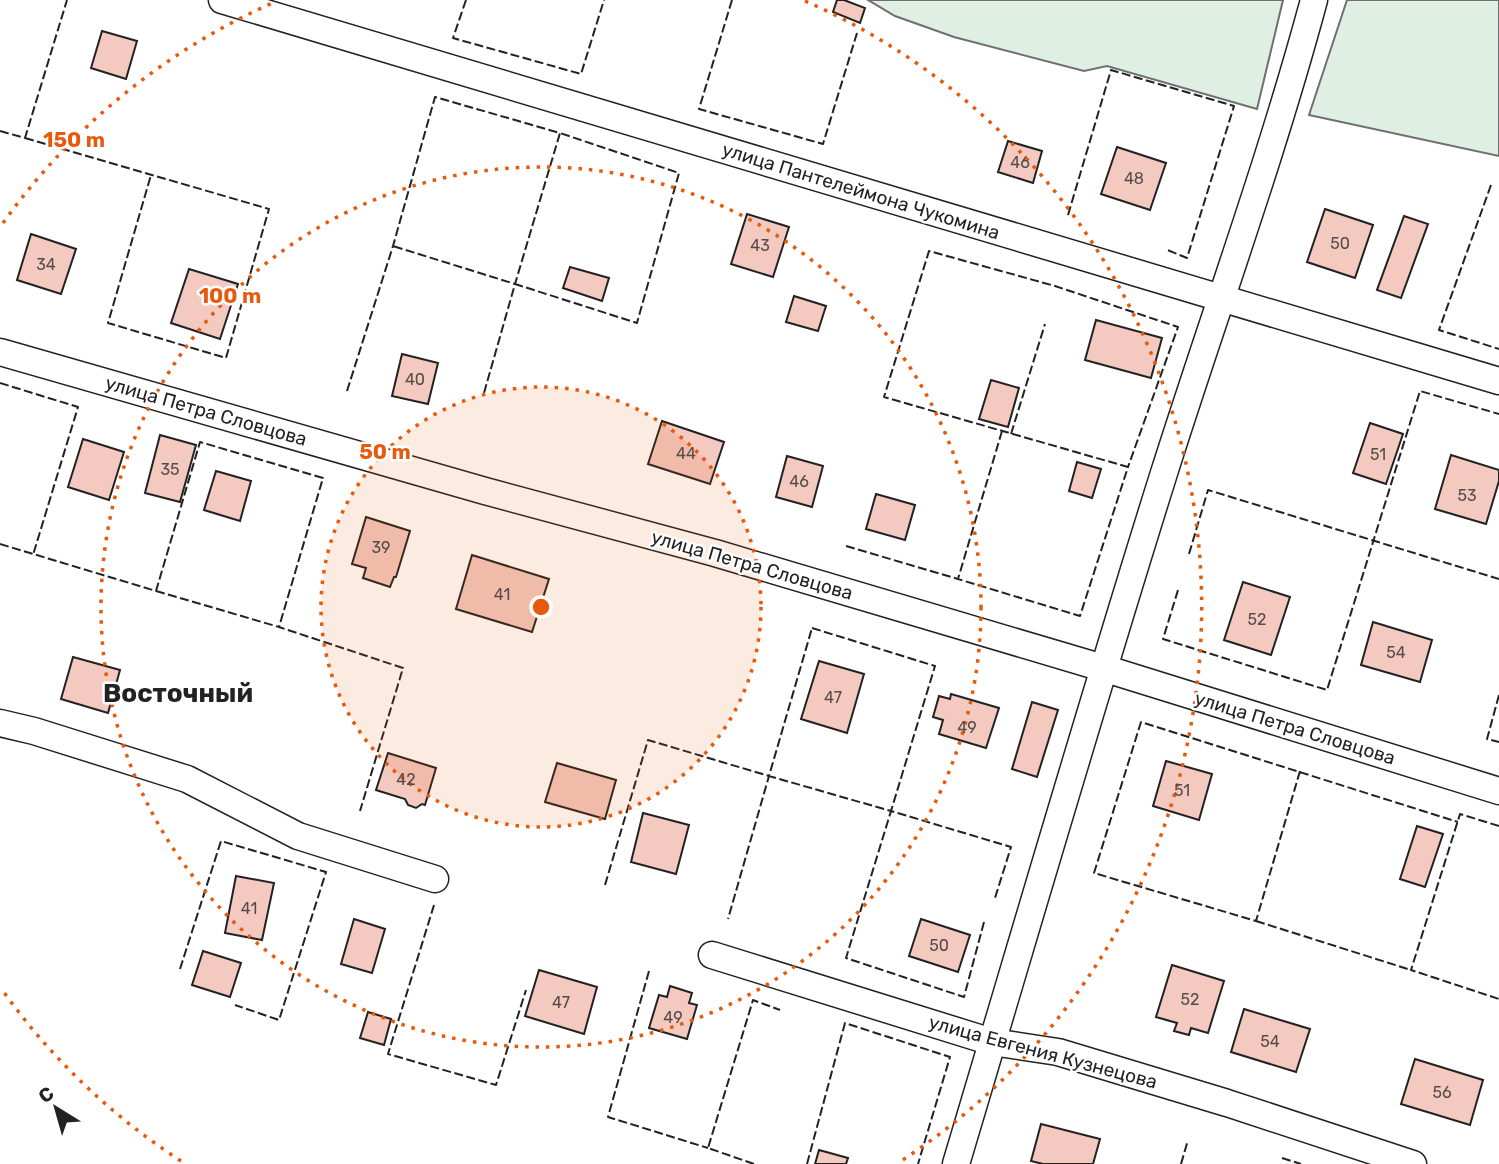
<svg xmlns="http://www.w3.org/2000/svg" width="1499" height="1164" viewBox="0 0 1499 1164" font-family="Rubik,sans-serif">
	<style>
		.green { fill: #e0efe3; stroke: #6f6f6f; stroke-width: 2 }
		.building { fill: #f3c9c0; stroke: #222; stroke-width: 2 }
		.lines { fill: none; stroke-linecap: round; stroke-linejoin: round }
		.minor-casing { stroke: #222; stroke-width: 29 }
		.minor { stroke: #fff; stroke-width: 26 }
		.fence { stroke: #222; stroke-width: 2; stroke-dasharray: 9 3.5; stroke-linecap: butt }
		.ring { fill: none; stroke: #e8590c; stroke-width: 3.5; stroke-dasharray: 3.5 7 }
		.labels { text-anchor: middle; dominant-baseline: central; stroke-width: 5; stroke-linejoin: round; paint-order: stroke }
		.number-label { font-size: 16px; fill: #564c4a }
		.street-label { font-size: 19px; fill: #222; stroke: #fff }
		.district-label { font-size: 26px; font-weight: bold; fill: #222; stroke: #fff }
		.centre { fill: #e8590c; stroke: #fff; stroke-width: 3.5 }
		.ring-label { font-size: 21px; text-anchor: middle; font-weight: bold; fill: #e8590c; stroke: #fff; stroke-width: 5; stroke-linejoin: round; paint-order: stroke }
	</style>
	<rect width="100%" height="100%" fill="#fff"/>
	<g class="green">
		<path d="M868,0H1283L1257,109L1107,66L1084,71L954,37L895,16Z"/>
		<path d="M1347,0H1499V156L1309,115Z"/>
	</g>
	<g class="building">
		<path d="M837,0H844L865,8L860,23L833,12Z"/>
		<path d="M102,31L137,41L126,79L91,68Z"/>
		<path d="M1008,141L1042,151L1033,183L998,172Z"/>
		<path d="M1117,147L1166,163L1150,210L1101,194Z"/>
		<path d="M1325,209L1373,225L1355,278L1307,262Z"/>
		<path d="M747,214L789,227L773,277L731,264Z"/>
		<path d="M1404,216L1428,224L1401,298L1377,290Z"/>
		<path d="M31,234L76,249L61,294L17,280Z"/>
		<path d="M570,267L609,278L602,301L563,288Z"/>
		<path d="M189,269L238,284L220,339L171,323Z"/>
		<path d="M794,296L826,306L818,331L786,322Z"/>
		<path d="M1096,320L1162,338L1151,378L1085,360Z"/>
		<path d="M402,354L438,363L428,404L392,396Z"/>
		<path d="M991,380L1019,388L1008,427L979,419Z"/>
		<path d="M662,421L724,442L710,484L648,464Z"/>
		<path d="M1370,423L1403,434L1386,484L1353,473Z"/>
		<path d="M160,435L196,445L180,502L145,493Z"/>
		<path d="M83,439L124,452L109,500L68,487Z"/>
		<path d="M1451,455L1499,470V481L1486,524L1435,509Z"/>
		<path d="M787,456L823,466L812,507L776,497Z"/>
		<path d="M1077,462L1101,469L1092,498L1069,491Z"/>
		<path d="M216,471L251,481L240,521L204,510Z"/>
		<path d="M876,494L915,505L905,540L866,529Z"/>
		<path d="M366,517L410,531L396,577H394L390,587L363,578L366,568L352,564Z"/>
		<path d="M472,555L549,579L532,632L456,609Z"/>
		<path d="M1243,582L1290,597L1271,655L1224,640Z"/>
		<path d="M1373,622L1432,640L1420,682L1361,665Z"/>
		<path d="M73,657L120,670L108,713L61,699Z"/>
		<path d="M819,661L864,674L847,733L801,719Z"/>
		<path d="M951,694L999,708L986,748L939,734L943,720L933,717L939,696L950,699Z"/>
		<path d="M1032,702L1058,710L1037,777L1012,769Z"/>
		<path d="M388,753L436,768L425,805L422,804L416,808L408,805L405,799L376,790Z"/>
		<path d="M1166,761L1212,774L1199,820L1153,806Z"/>
		<path d="M557,763L616,780L605,819L545,802Z"/>
		<path d="M643,813L689,825L676,874L631,862Z"/>
		<path d="M1417,826L1443,834L1425,887L1400,879Z"/>
		<path d="M236,876L274,883L262,940L225,933Z"/>
		<path d="M354,919L385,929L372,973L341,964Z"/>
		<path d="M921,919L970,935L958,972L909,956Z"/>
		<path d="M203,951L241,963L230,997L192,985Z"/>
		<path d="M1172,965L1224,981L1208,1033L1191,1028L1189,1035L1174,1031L1177,1023L1156,1017Z"/>
		<path d="M539,970L597,987L584,1034L525,1016Z"/>
		<path d="M670,986L692,993L689,1003L697,1005L687,1039L649,1028L659,995L667,997Z"/>
		<path d="M1244,1009L1310,1029L1296,1072L1231,1052Z"/>
		<path d="M368,1012L391,1019L384,1045L360,1038Z"/>
		<path d="M1415,1059L1483,1080L1470,1125L1401,1104Z"/>
		<path d="M1041,1124L1100,1139L1093,1164H1043L1031,1161Z"/>
		<path d="M819,1150L848,1158L846,1164H815Z"/>
	</g>
	<g class="lines">
		<g class="minor-casing">
			<g id="minor">
				<path d="M222,0L1499,381"/>
				<path d="M0,352L485,491L715,553L1103,668L1499,791"/>
				<path d="M0,723L34,731L187,779L298,836L435,879"/>
				<path d="M712,955L992,1042L1058,1052L1227,1103L1413,1164"/>
				<path d="M956,1164C1025,933 1092,702 1164,473C1214,315 1271,160 1314,0"/>
			</g>
		</g>
		<use href="#minor" class="minor"/>
		<g class="fence">
			<path d="M466,0L453,38L581,74L604,0"/>
			<path d="M732,0L699,109L823,144L857,33"/>
			<path d="M0,131L25,138L67,0"/>
			<path d="M25,138L269,209L226,358L108,323L151,175"/>
			<path d="M1491,185L1439,330L1499,349"/>
			<path d="M1068,215L1111,70L1234,106L1187,258L1165,249"/>
			<path d="M0,383L78,407L33,555"/>
			<path d="M347,391L393,246L435,97L560,133L515,284L393,246"/>
			<path d="M484,393L515,284L637,323L679,173L560,133"/>
			<path d="M1002,431L958,579L1080,616L1128,467L884,397L929,251L1055,286L1178,327L1128,467"/>
			<path d="M1011,434L1045,324"/>
			<path d="M0,544L156,591L200,442L323,478L279,627"/>
			<path d="M846,546L958,579"/>
			<path d="M1189,554L1208,490L1499,579"/>
			<path d="M1178,590L1163,639L1327,690L1420,391L1499,414"/>
			<path d="M156,591L279,627L403,668L360,811"/>
			<path d="M812,628L935,666L891,811L769,776Z"/>
			<path d="M1499,695L1487,739L1499,742"/>
			<path d="M1300,771L1256,921L1094,873L1141,722L1458,822"/>
			<path d="M1499,826L1460,814L1411,970L1499,999"/>
			<path d="M605,885L648,740L769,776L728,919"/>
			<path d="M434,905L388,1054L496,1085L526,990"/>
			<path d="M1256,921L1411,970"/>
			<path d="M984,922L964,997L846,958L891,811L1011,847L995,898"/>
			<path d="M180,969L221,841L326,872L279,1020L235,1005"/>
			<path d="M649,971L608,1117L708,1148"/>
			<path d="M1282,1158L1301,1164"/>
			<path d="M754,1164L708,1148L753,1000L780,1010"/>
			<path d="M807,1164L845,1023L950,1057L918,1164"/>
			<path d="M1181,1164L1188,1140"/>
		</g>
	</g>
	<circle cx="541" cy="607" r="220" fill="#e8590c" fill-opacity=".12"/>
	<g class="ring">
		<circle cx="541" cy="607" r="220"/>
		<circle cx="541" cy="607" r="440"/>
		<path d="M181 1161A661 661 0 0 1 3 991M3 223A661 661 0 0 1 277 1M805 1A661 661 0 0 1 901 1161"/>
	</g>
	<g class="labels">
		<g class="number-label">
			<text x="1020" y="162">46</text>
			<text x="1134" y="178">48</text>
			<text x="1340" y="243">50</text>
			<text x="760" y="245">43</text>
			<text x="46" y="264">34</text>
			<text x="415" y="379">40</text>
			<text x="686" y="453">44</text>
			<text x="1378" y="454">51</text>
			<text x="170" y="469">35</text>
			<text x="799" y="481">46</text>
			<text x="1467" y="495">53</text>
			<text x="381" y="547">39</text>
			<text x="502" y="594">41</text>
			<text x="1257" y="619">52</text>
			<text x="1396" y="652">54</text>
			<text x="833" y="697">47</text>
			<text x="967" y="727">49</text>
			<text x="406" y="779">42</text>
			<text x="1182" y="790">51</text>
			<text x="249" y="908">41</text>
			<text x="939" y="945">50</text>
			<text x="1190" y="999">52</text>
			<text x="561" y="1002">47</text>
			<text x="673" y="1017">49</text>
			<text x="1270" y="1041">54</text>
			<text x="1442" y="1092">56</text>
		</g>
		<g class="street-label">
			<text transform="translate(861 191) rotate(17)">улица Пантелеймона Чукомина</text>
			<text transform="translate(206 411) rotate(16)">улица Петра Словцова</text>
			<text transform="translate(752 565) rotate(16)">улица Петра Словцова</text>
			<text transform="translate(1295 728) rotate(17)">улица Петра Словцова</text>
			<text transform="translate(1043 1052) rotate(15)">улица Евгения Кузнецова</text>
		</g>
		<g class="district-label">
			<text x="178" y="693">Восточный</text>
		</g>
	</g>
	<circle cx="541" cy="607" r="10" class="centre"/>
	<g class="ring-label">
		<text x="74" y="147">150 m</text>
		<text x="230" y="303">100 m</text>
		<text x="385" y="459">50 m</text>
	</g>
	<g transform="translate(56 1108) rotate(323)" stroke="#ffffff" stroke-width="5" paint-order="stroke">
	<path d="M0-5L12 26L0 18L-12 26Z" fill="#222222"/>
	<text y="-10" font-size="19" font-weight="bold" text-anchor="middle" fill="#222222">С</text>
	</g>
</svg>
